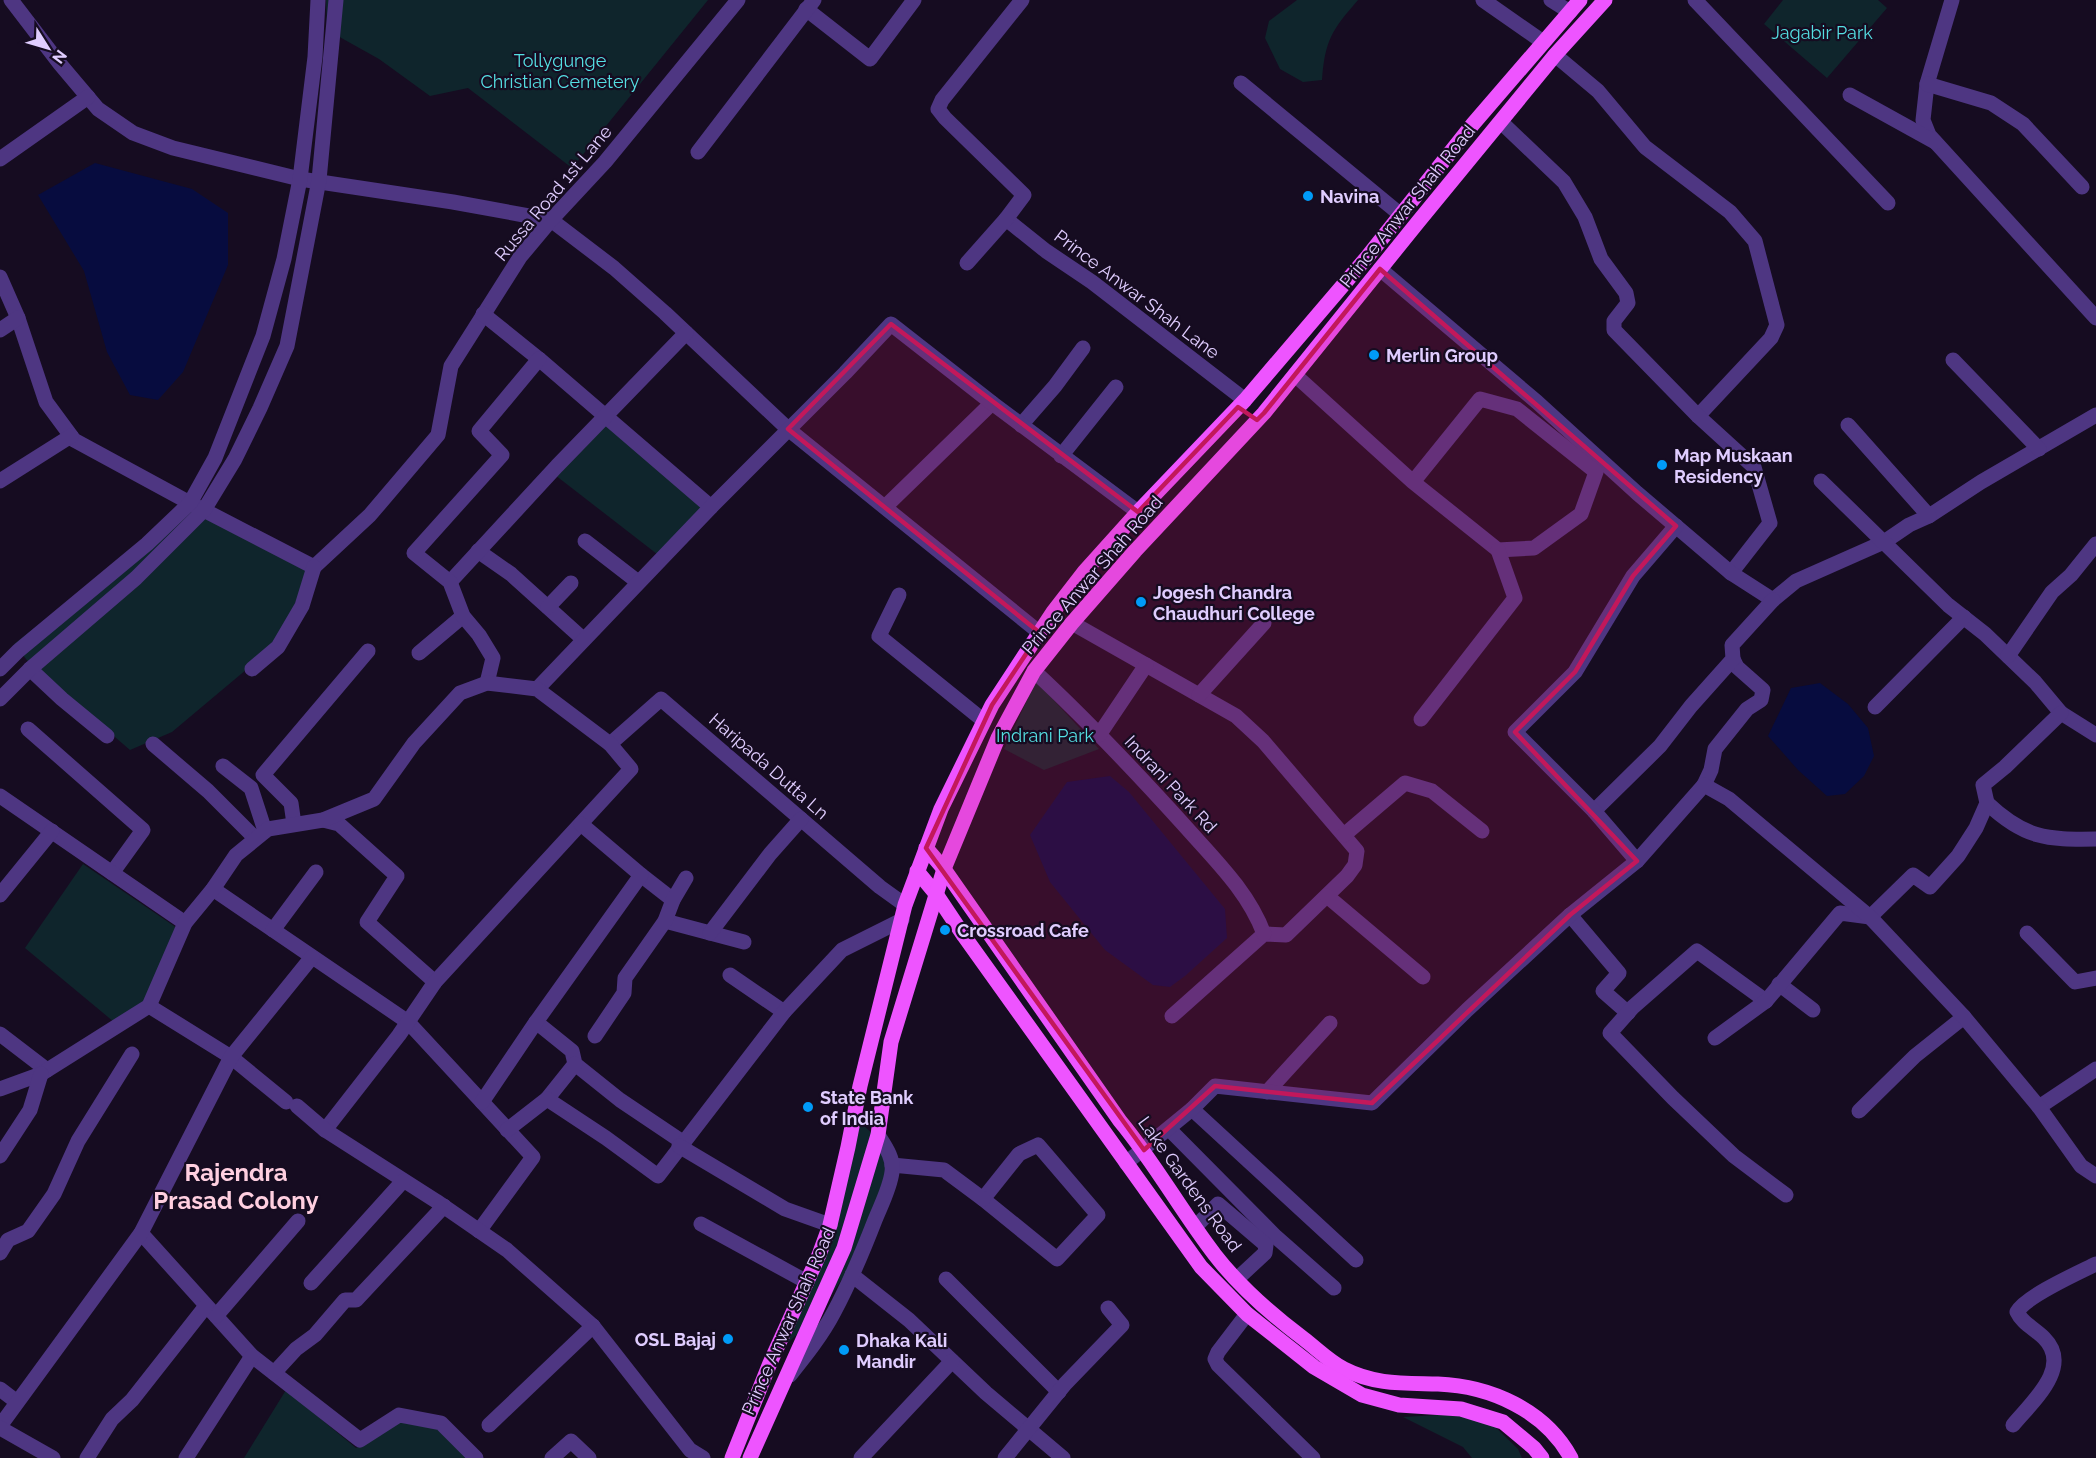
<svg xmlns="http://www.w3.org/2000/svg" width="2096" height="1458" viewBox="0 0 2096 1458" font-family="Raleway,sans-serif">
	<style>
		.green { fill: #0f252c }
		.water { fill: #070c3f }
		.lines { fill: none; stroke-linecap: round; stroke-linejoin: round }
		.minor { stroke: #4e3682; stroke-width: 15 }
		.major { stroke: #ee54ff; stroke-width: 15 }
		.marked { fill: #c2185b; fill-opacity: 0.2; stroke: #c2185b; stroke-width: 4.5; stroke-linejoin: round }
		.poi-dot { fill: #009bf8; stroke: #160c21; stroke-width: 2 }
		.labels { text-anchor: middle; dominant-baseline: central; stroke-width: 4.5; stroke-linejoin: round; paint-order: stroke }
		.park-label { font-size: 18px; fill: #55dfe3; stroke: #160c21 }
		.street-label { font-size: 18px; fill: #e0cdff; stroke: #160c21 }
		.poi-label { font-size: 18px; font-weight: bold; fill: #e0cdff; stroke: #160c21; text-anchor: start }
		.district-label { font-size: 24px; font-weight: bold; fill: #ffcfe0; stroke: #160c21 }
	</style>
	<rect width="100%" height="100%" fill="#160c21"/>
	<g class="green">
		<path d="M326,0H708L572,168L468,88L430,96L379,59L327,30Z"/>
		<path d="M1297,0H1358C1332,30 1325,40 1322,80L1303,82L1280,69L1265,38L1269,21Z"/>
		<path d="M1783,0H1878L1887,8L1827,78L1764,24Z"/>
		<path d="M606,422L706,508L657,554L555,475Z"/>
		<path d="M181,506L309,572L277,644L172,732L130,750L30,664L14,644L93,582Z"/>
		<path d="M1036,681L1099,749L1044,770L1004,749Z"/>
		<path d="M83,864L177,928L145,1005L114,1022L25,948Z"/>
		<path d="M854,1117L875,1136L889,1165L855,1259L819,1314L767,1362L811,1260Z"/>
		<path d="M286,1390L356,1448L399,1422L442,1430L469,1458H244Z"/>
		<path d="M1456,1414L1489,1421L1518,1449L1522,1458H1472L1463,1447L1403,1417Z"/>
	</g>
	<g class="water">
		<path d="M95,163L192,189L228,213V265L183,372L158,400L130,395L107,352L84,271L38,195Z"/>
		<path d="M1820,683L1848,704L1868,728L1874,756L1864,776L1845,794L1827,796L1798,770L1768,736L1791,688Z"/>
		<path d="M1110,776L1129,792L1225,909L1227,938L1185,976L1170,987L1153,985L1105,950L1050,882L1030,835L1067,782Z"/>
	</g>
	<g class="lines">
		<g class="minor">
			<path d="M11,0L60,64L98,109L133,133L173,148L300,179L453,202L551,220L614,268L665,313L788,429L1040,633"/>
			<path d="M1483,0L1543,42"/>
			<path d="M1551,0L1570,12"/>
			<path d="M1695,0L1888,203"/>
			<path d="M1952,0L1927,84L1923,120L1929,135L2096,318"/>
			<path d="M806,9L870,59L914,0"/>
			<path d="M1555,55L1598,91L1645,147L1730,212L1755,241L1777,325L1771,338L1698,416"/>
			<path d="M1241,83L1401,215"/>
			<path d="M1927,84L1991,103L2023,124L2082,187"/>
			<path d="M1850,95L1935,142"/>
			<path d="M1501,122L1564,182L1585,217L1601,259L1626,293L1628,303L1614,321V330L1698,416L1754,467L1770,523L1731,573"/>
			<path d="M698,152L814,0"/>
			<path d="M0,159L88,97"/>
			<path d="M1006,219L1046,251L1092,282L1245,400"/>
			<path d="M967,263L1006,219L1024,195L945,118L938,109L942,100L1022,0"/>
			<path d="M1380,269L1537,402L1637,493L1731,573L1773,600L1796,581L1884,542L1909,525L1929,516L1981,482L2096,415"/>
			<path d="M0,277L18,318L46,402L74,440L190,503L314,567L370,515L438,435L451,366L520,257L551,220L605,162L738,0"/>
			<path d="M483,314L539,359L711,507"/>
			<path d="M0,330L18,318"/>
			<path d="M1953,360L2039,449"/>
			<path d="M1295,375L1413,482L1498,550L1534,548L1581,514L1596,472L1517,409L1480,399L1413,482"/>
			<path d="M1021,425L1055,386L1083,348"/>
			<path d="M1848,425L1929,516"/>
			<path d="M1061,456L1116,387"/>
			<path d="M0,481L71,436"/>
			<path d="M1821,481L1948,605L1985,634L2035,682L2061,713L2096,735"/>
			<path d="M885,507L992,403"/>
			<path d="M585,541L638,582"/>
			<path d="M478,551L511,574L583,639"/>
			<path d="M450,582L557,466L686,333"/>
			<path d="M899,595L879,636L984,721"/>
			<path d="M548,607L571,583"/>
			<path d="M1072,623L1236,716L1263,741L1357,851L1355,865L1347,876L1286,935L1264,934L1172,1016"/>
			<path d="M419,653L463,616"/>
			<path d="M2008,656L2052,592L2071,575L2096,544"/>
			<path d="M0,669L18,651L147,544L190,503L215,458L263,336L284,259L300,179L315,57L318,0"/>
			<path d="M30,669L62,699L107,736"/>
			<path d="M252,669L278,647L302,606L314,567"/>
			<path d="M1034,671C1087,720 1136,772 1184,825C1214,859 1248,891 1264,934"/>
			<path d="M487,683L493,658L479,635L463,616L450,582L414,553L502,455L479,431L539,359"/>
			<path d="M537,689L711,507L845,373L891,324L992,403L1138,512"/>
			<path d="M1199,695L1264,623"/>
			<path d="M0,699L30,669L136,578L204,510L235,459L260,408L287,346L319,180L336,0"/>
			<path d="M1875,707L1964,617"/>
			<path d="M1421,719L1515,598L1498,550"/>
			<path d="M28,729L143,830L112,873"/>
			<path d="M1099,735L1146,665"/>
			<path d="M153,744L208,791L255,838"/>
			<path d="M610,744L661,699L880,887L905,905"/>
			<path d="M223,766L251,788L265,831"/>
			<path d="M1704,785L1711,770L1715,749L1747,709L1761,700L1763,690L1737,667L1733,659"/>
			<path d="M0,796L185,923"/>
			<path d="M1987,803C2024,838 2046,840 2096,839"/>
			<path d="M1594,811L1660,746L1691,706L1733,659L1732,645L1773,600"/>
			<path d="M323,820L339,824L397,876L367,922L435,982"/>
			<path d="M294,824L291,803L263,775L368,651"/>
			<path d="M1344,835L1405,783L1432,791L1482,831"/>
			<path d="M1637,861L1594,811L1515,732L1575,672L1633,576L1676,526"/>
			<path d="M641,875L673,900"/>
			<path d="M213,889L408,1022L533,1157L479,1231"/>
			<path d="M0,895L52,831"/>
			<path d="M1327,896L1423,977"/>
			<path d="M1570,915L1619,973L1603,991L1628,1013"/>
			<path d="M1870,917L1913,875L1930,887L1958,856L1976,828L1987,803L1983,785L2005,767L2061,713"/>
			<path d="M665,921L744,942"/>
			<path d="M273,930L316,872"/>
			<path d="M710,933L770,854L801,819"/>
			<path d="M2027,933L2075,982L2096,978"/>
			<path d="M730,975L784,1012"/>
			<path d="M1779,984L1813,1010"/>
			<path d="M1766,1001L1697,951L1633,1007L1610,1033L1673,1098L1734,1156L1786,1195"/>
			<path d="M149,1006L231,1057L286,1102"/>
			<path d="M536,1022L572,1051L575,1064L620,1100L684,1143"/>
			<path d="M0,1034L47,1070"/>
			<path d="M595,1036L624,993L625,978L665,921L673,900L686,878"/>
			<path d="M1715,1038L1766,1001L1840,913L1870,917"/>
			<path d="M0,1089L41,1074L149,1006L185,923L213,889L236,855L268,829L323,820L374,799L414,743L460,693L487,683L537,689L610,744L631,769L435,982L399,1035L325,1130"/>
			<path d="M1267,1092L1330,1023"/>
			<path d="M547,1099L575,1064"/>
			<path d="M482,1102L536,1022L641,875L581,824"/>
			<path d="M297,1106L325,1130L436,1201L507,1250L593,1326L690,1450L703,1458"/>
			<path d="M2039,1107L2096,1069"/>
			<path d="M1192,1109L1356,1260"/>
			<path d="M1859,1111L1915,1056L1964,1017"/>
			<path d="M1169,1129L1276,1237L1334,1288"/>
			<path d="M507,1130L547,1099L606,1138L658,1176L784,1012L842,950L902,920"/>
			<path d="M1038,1145L1098,1215L1057,1259L983,1199L1019,1154Z"/>
			<path d="M679,1146L785,1209L830,1225"/>
			<path d="M0,1156L30,1110L41,1074"/>
			<path d="M1126,1163L1192,1109L1215,1086L1372,1103L1467,1010L1570,915L1637,861L1704,785L1729,799L1870,917L1964,1017L2039,1107L2081,1166L2096,1176"/>
			<path d="M892,1165L944,1170L983,1199"/>
			<path d="M701,1224L807,1282"/>
			<path d="M1195,1227L1218,1204L1266,1245L1265,1253L1237,1279"/>
			<path d="M141,1233L252,1356L360,1440L399,1415L441,1423L476,1458"/>
			<path d="M0,1253L8,1240L28,1231L54,1194L78,1141L132,1054"/>
			<path d="M852,1275L909,1320L986,1393L1063,1458"/>
			<path d="M946,1279L1059,1392"/>
			<path d="M311,1283L403,1181"/>
			<path d="M1247,1314L1218,1352L1215,1359L1218,1365L1313,1458"/>
			<path d="M216,1316L298,1221"/>
			<path d="M274,1373L296,1349L315,1335L345,1300H356L444,1206"/>
			<path d="M790,1375C806,1355 822,1335 834,1312C850,1282 863,1251 875,1220C881,1205 890,1188 892,1172C894,1158 885,1146 878,1135"/>
			<path d="M0,1389L17,1402"/>
			<path d="M489,1425L593,1326"/>
			<path d="M2013,1425C2032,1402 2073,1367 2044,1338C2035,1329 2022,1323 2017,1312C2026,1296 2078,1273 2096,1264"/>
			<path d="M0,1426L141,1233L231,1057L312,957"/>
			<path d="M0,1428L53,1458"/>
			<path d="M87,1458L112,1419L132,1400L206,1306"/>
			<path d="M186,1458L252,1356"/>
			<path d="M552,1458L571,1441L589,1458"/>
			<path d="M861,1458L952,1361"/>
			<path d="M1005,1458L1065,1384L1122,1325L1108,1308"/>
		</g>
		<g class="major">
			<path d="M926,848L944,869L1120,1121C1155,1163 1181,1211 1215,1255C1239,1286 1272,1315 1304,1339C1317,1349 1330,1362 1344,1369C1375,1385 1404,1383 1438,1384C1490,1386 1545,1410 1571,1458"/>
			<path d="M917,871L936,894L964,936L1201,1267L1247,1314L1314,1367L1362,1395L1399,1405L1461,1409L1503,1422L1534,1448L1542,1458"/>
			<path d="M732,1458L770,1363L819,1255L830,1225L848,1147L860,1086L905,905L941,809L992,705L1053,612L1084,572L1138,512L1245,400L1368,256L1473,124L1580,0"/>
			<path d="M750,1458L844,1248L878,1135L891,1042L944,869L998,738L1034,671L1072,623L1135,551L1264,413L1418,222L1555,55L1605,0"/>
		</g>
	</g>
	<path class="marked" d="M1380,269L1676,526L1633,576L1575,672L1515,732L1637,861L1570,915L1372,1103L1215,1086L1144,1150L926,848L992,705L1040,633L788,429L891,324L1138,512L1238,407L1257,420L1264,413Z"/>
	<g class="poi-dot">
		<circle cx="1308" cy="196" r="6"/>
		<circle cx="1374" cy="355" r="6"/>
		<circle cx="1662" cy="465" r="6"/>
		<circle cx="1141" cy="602" r="6"/>
		<circle cx="945" cy="930" r="6"/>
		<circle cx="808" cy="1107" r="6"/>
		<circle cx="728" cy="1339" r="6"/>
		<circle cx="844" cy="1350" r="6"/>
	</g>
	<g class="labels">
		<g class="park-label">
			<text x="1822" y="32">Jagabir Park</text>
			<text x="560" y="60">Tollygunge<tspan x="560" dy="21">Christian Cemetery</tspan></text>
			<text x="1045" y="735">Indrani Park</text>
		</g>
		<g class="street-label">
			<text transform="translate(553 193) rotate(-50)">Russa Road 1st Lane</text>
			<text transform="translate(1407 206) rotate(-51)">Prince Anwar Shah Road</text>
			<text transform="translate(1137 294) rotate(37)">Prince Anwar Shah Lane</text>
			<text transform="translate(1092 575) rotate(-49)">Prince Anwar Shah Road</text>
			<text transform="translate(769 766) rotate(41)">Haripada Dutta Ln</text>
			<text transform="translate(1171 784) rotate(47)">Indrani Park Rd</text>
			<text transform="translate(1190 1184) rotate(54)">Lake Gardens Road</text>
			<text transform="translate(788 1321) rotate(-66)">Prince Anwar Shah Road</text>
		</g>
		<g class="poi-label">
			<text x="1320" y="196">Navina</text>
			<text x="1386" y="355">Merlin Group</text>
			<text x="1674" y="455">Map Muskaan<tspan x="1674" dy="21">Residency</tspan></text>
			<text x="1153" y="592">Jogesh Chandra<tspan x="1153" dy="21">Chaudhuri College</tspan></text>
			<text x="957" y="930">Crossroad Cafe</text>
			<text x="820" y="1097">State Bank<tspan x="820" dy="21">of India</tspan></text>
			<text x="716" y="1339" text-anchor="end">OSL Bajaj</text>
			<text x="856" y="1340">Dhaka Kali<tspan x="856" dy="21">Mandir</tspan></text>
		</g>
		<g class="district-label">
			<text x="236" y="1172">Rajendra<tspan x="236" dy="28">Prasad Colony</tspan></text>
		</g>
	</g>
	<g transform="translate(48 48) rotate(127)" stroke="#160c21" stroke-width="4.5" paint-order="stroke">
	<path d="M0-4.5L10 22L0 15L-10 22Z" fill="#e0cdff"/>
	<text y="-9" font-size="16" font-weight="bold" text-anchor="middle" fill="#e0cdff">N</text>
	</g>
</svg>
